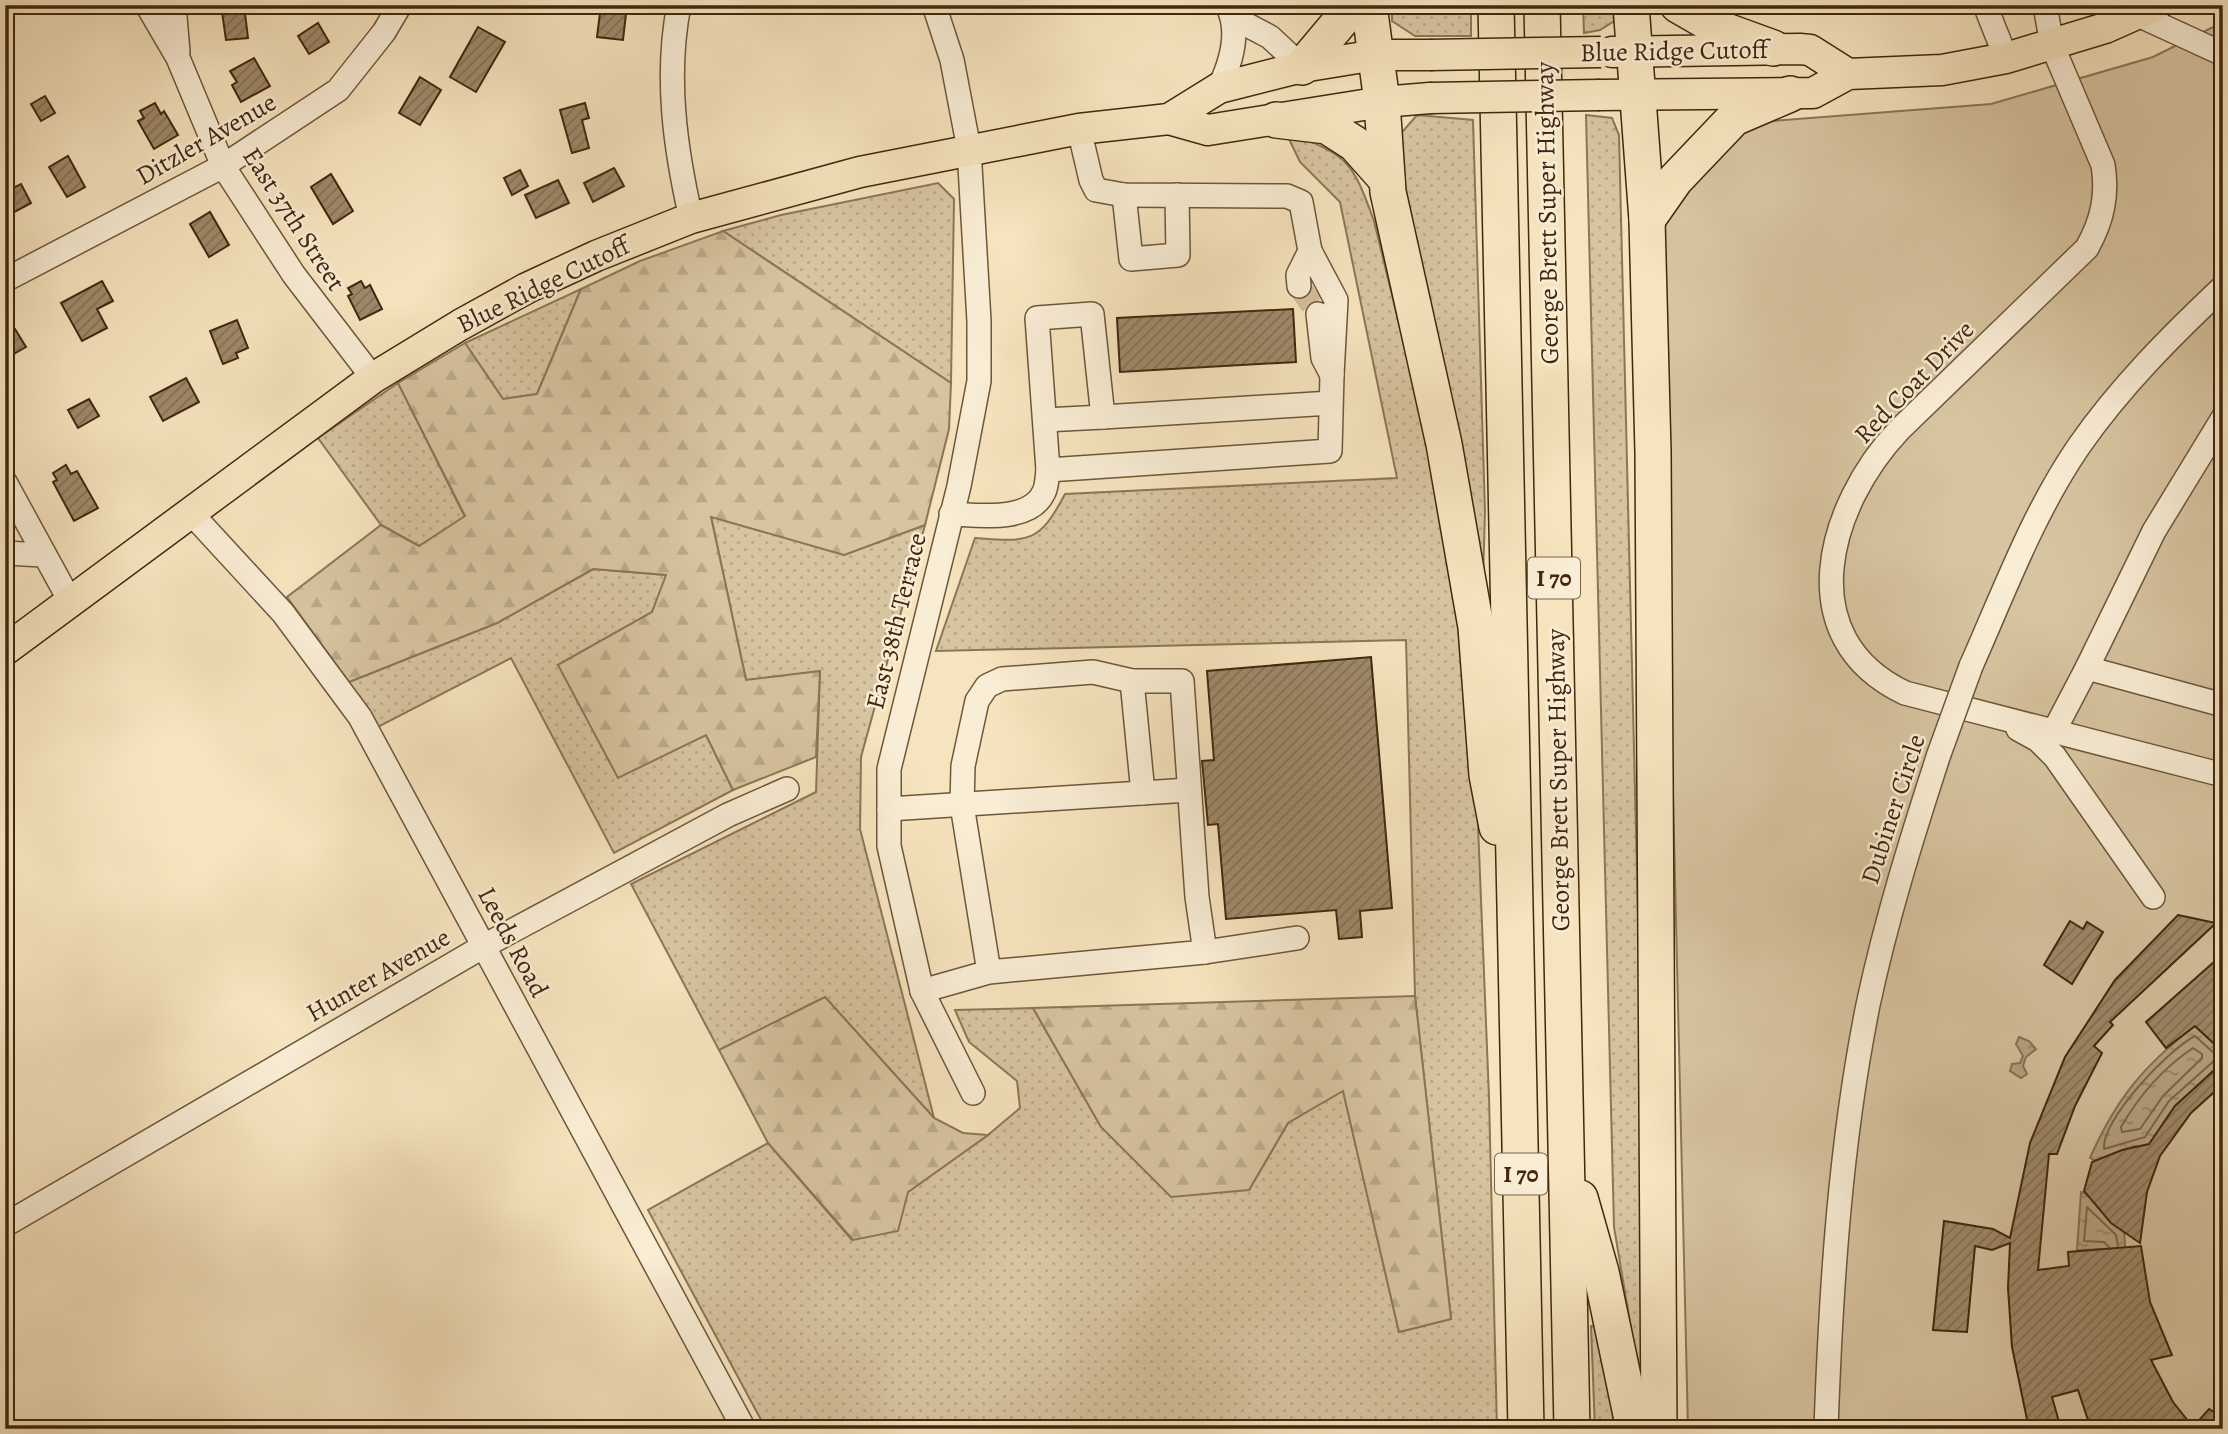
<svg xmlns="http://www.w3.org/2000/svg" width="2228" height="1434" viewBox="0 0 2228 1434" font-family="Alegreya,serif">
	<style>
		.green { fill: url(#green-dots); stroke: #8c7657; stroke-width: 2 }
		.forest { fill: url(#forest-firs); stroke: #8c7657; stroke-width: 2 }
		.pitch { fill: #d7c4a0; stroke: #8c7657; stroke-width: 2 }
		.water { fill: url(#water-ripples); stroke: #887254; stroke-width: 2 }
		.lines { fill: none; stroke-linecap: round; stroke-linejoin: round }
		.shore { stroke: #7c6648; stroke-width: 2 }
		.building { fill: url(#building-hatch); stroke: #40270e; stroke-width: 2 }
		.minor-tunnel { stroke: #d2be9b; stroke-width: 23; stroke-dasharray: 23 11; stroke-linecap: butt }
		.minor-casing { stroke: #6e563a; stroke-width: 26 }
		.major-casing { stroke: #40270e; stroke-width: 33 }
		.highway-casing { stroke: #40270e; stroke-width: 38 }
		.minor { stroke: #f9edd5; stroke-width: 23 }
		.major { stroke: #f6e4be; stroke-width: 30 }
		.highway { stroke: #f6e4be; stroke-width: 35 }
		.minor-bridge-casing { stroke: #6e563a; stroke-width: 26; stroke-linecap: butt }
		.major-bridge-casing { stroke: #40270e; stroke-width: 33; stroke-linecap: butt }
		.minor-bridge { stroke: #f9edd5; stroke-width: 23 }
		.major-bridge { stroke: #f6e4be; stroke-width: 30 }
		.labels { text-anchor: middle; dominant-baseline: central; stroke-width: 5; stroke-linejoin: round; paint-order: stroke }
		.shield { fill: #f9edd5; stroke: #78624a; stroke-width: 2 }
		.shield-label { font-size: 24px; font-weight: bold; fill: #40270e }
		.street-label { font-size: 26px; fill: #40270e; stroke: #f9edd5 }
	</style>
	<defs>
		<pattern id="green-dots" width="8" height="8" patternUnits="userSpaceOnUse" patternTransform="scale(1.75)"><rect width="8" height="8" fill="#d7c4a0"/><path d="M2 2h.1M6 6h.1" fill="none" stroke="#baa889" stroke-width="1.8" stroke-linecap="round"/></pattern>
		<pattern id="forest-firs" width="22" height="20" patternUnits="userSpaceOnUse" patternTransform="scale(1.75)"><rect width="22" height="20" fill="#d7c4a0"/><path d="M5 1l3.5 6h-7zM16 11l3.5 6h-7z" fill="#baa889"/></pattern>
		<pattern id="water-ripples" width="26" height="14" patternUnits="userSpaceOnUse" patternTransform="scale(1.75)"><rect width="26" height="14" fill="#b8a482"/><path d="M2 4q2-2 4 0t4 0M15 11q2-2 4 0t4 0" fill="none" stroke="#978669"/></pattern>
		<pattern id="building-hatch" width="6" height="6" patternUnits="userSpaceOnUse" patternTransform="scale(1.75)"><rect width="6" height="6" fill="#9f896a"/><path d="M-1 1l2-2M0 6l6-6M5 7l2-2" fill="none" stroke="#837056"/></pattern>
	</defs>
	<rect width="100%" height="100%" fill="#f6e4be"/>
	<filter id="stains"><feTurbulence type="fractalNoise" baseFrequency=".00286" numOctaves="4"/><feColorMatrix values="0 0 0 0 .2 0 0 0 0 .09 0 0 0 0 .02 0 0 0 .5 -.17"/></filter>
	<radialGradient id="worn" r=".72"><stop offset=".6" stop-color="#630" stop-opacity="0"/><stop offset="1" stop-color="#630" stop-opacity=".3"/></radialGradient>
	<g class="green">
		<path d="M1392,5H1471V36H1415L1392,21Z"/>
		<path d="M1583,5H1616V20L1600,30L1584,33Z"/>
		<path d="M1417,115L1473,120L1485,512L1483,579L1396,139Z"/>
		<path d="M1586,115L1612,118L1619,135L1650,1404L1635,1352L1614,1227Z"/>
		<path d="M1285,131C1347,156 1351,157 1374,221L1460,575L1474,727L1489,1097L1497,1429H766L648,1210L768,1143L852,1240L908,1192L988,1135L1020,1108L1017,1081L969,1042L955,1010L1033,1008L1101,1127L1249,1190L1288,1123L1343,1090L1399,1332L1451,1319L1415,996L1406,640L936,651L975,538C1028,542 1039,544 1065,494L1397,478L1340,202L1300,162Z"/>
		<path d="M938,183L954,199L951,383L723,231L781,215Z"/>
		<path d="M581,289L537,394L503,399L465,343Z"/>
		<path d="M398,383L465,517L419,546L381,525L318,438Z"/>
		<path d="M711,516L844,555L925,525L861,757L860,829L934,1118L825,997L719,1050L631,884L816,792L820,672L746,680Z"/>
		<path d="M594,569L667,575L652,612L558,665L706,735L733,790L614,853L511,658L376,728L349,682L497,623Z"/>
		<path d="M1597,1325L1619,1429H1595L1591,1326Z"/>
	</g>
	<g class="forest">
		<path d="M723,231L951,383L949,429L925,525L844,555L711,517L746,680L820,671L816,757L733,790L706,735L618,778L558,665L652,612L666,575L593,569L497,623L349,682L287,597L381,525L419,546L465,516L398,383L465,343L503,399L537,394L581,289L640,261Z"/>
		<path d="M1415,996L1451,1319L1399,1332L1343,1091L1288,1123L1249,1190L1171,1197L1101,1127L1033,1008Z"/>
		<path d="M825,997L934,1118L963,1133L988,1135L908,1192L898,1231L853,1240L768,1143L719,1050Z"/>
	</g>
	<path class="pitch" d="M2223,22V1429H1688L1662,327L1661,244L1667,208L1726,140L1760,122L1991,104L2153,57Z"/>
	<g class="water">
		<path d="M2195,1026L2223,1052V1063L2175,1106L2149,1146H2134L2097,1161L2090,1158C2116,1099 2144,1065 2195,1026Z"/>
		<path d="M2019,1037L2029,1041L2036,1049L2026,1057L2023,1066L2027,1074L2021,1078L2010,1071L2012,1064L2020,1063L2023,1056L2016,1044Z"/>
		<path d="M2081,1192C2100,1198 2106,1222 2124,1231L2127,1274L2104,1262L2103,1249L2077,1250Z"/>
	</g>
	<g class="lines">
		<g class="shore">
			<path d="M2195,1036L2215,1054L2216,1059L2169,1101L2145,1137L2104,1149C2101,1120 2169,1049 2195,1036Z"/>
			<path d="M2193,1048L2202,1054V1058L2163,1096L2140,1129L2122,1132L2121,1127C2139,1096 2163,1068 2193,1048Z"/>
			<path d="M2109,1247L2104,1242L2084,1241L2087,1207L2116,1235L2118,1246"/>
		</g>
	</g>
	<g class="building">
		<path d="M221,5H244L248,38L226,40Z"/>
		<path d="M601,5H627L623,40L597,37Z"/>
		<path d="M318,23L329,42L309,54L298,36Z"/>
		<path d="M478,27L505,42L476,92L450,77Z"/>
		<path d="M254,58L270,86L241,102L232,85L237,82L230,71Z"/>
		<path d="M420,77L441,90L420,125L399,113Z"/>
		<path d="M45,96L55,113L41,121L31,104Z"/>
		<path d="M155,103L161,114L164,111L178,135L154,149L138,121L144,118L140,111Z"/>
		<path d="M585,103L589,118L582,120L589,148L572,153L560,110Z"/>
		<path d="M68,156L85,187L67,197L49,167Z"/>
		<path d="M614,168L624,186L593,202L584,183Z"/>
		<path d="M520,170L528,186L512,195L504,178Z"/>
		<path d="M331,174L353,211L333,224L311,187Z"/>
		<path d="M558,180L569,203L536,218L525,195Z"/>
		<path d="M21,184L31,203L5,217V192Z"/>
		<path d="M210,212L229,245L209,257L190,224Z"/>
		<path d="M102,281L113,301L97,309L107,328L82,341L61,303Z"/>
		<path d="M361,281L365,288L370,285L382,309L360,320L348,296L352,294L348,288Z"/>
		<path d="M1293,309L1296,362L1120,372L1117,318Z"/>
		<path d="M237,320L248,348L236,353L238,358L223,364L210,331Z"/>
		<path d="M15,329L26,347L5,359V335Z"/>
		<path d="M186,378L199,402L163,421L150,397Z"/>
		<path d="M89,399L99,416L78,428L68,410Z"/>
		<path d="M66,465L71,474L77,471L98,508L74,521L53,482L57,480L53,473Z"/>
		<path d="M1371,657L1392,908L1360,911L1362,937L1339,939L1336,910L1226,919L1218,824L1208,825L1202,761L1214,760L1207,671Z"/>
		<path d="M2178,915L2216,923L2110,1022L2113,1025L2094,1046L2102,1053L2075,1106L2057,1154H2049L2038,1270L2069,1266L2068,1252L2141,1246L2150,1302L2172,1355L2151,1360L2173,1402L2193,1427L2209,1409L2223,1417V1429H2091L2078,1390L2052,1397L2061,1429H2029L2012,1347L2008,1288L2010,1243L1992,1250L1975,1246L1967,1332L1933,1330L1944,1221L1993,1229L2010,1238L2030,1143L2065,1057L2115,980Z"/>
		<path d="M2070,921L2083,929L2087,922L2103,932L2072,984L2044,965Z"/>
		<path d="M2223,954V1052L2195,1026L2166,1048L2146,1022Z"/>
		<path d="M2223,1062V1084L2191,1113L2160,1156L2147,1192L2140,1243L2111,1223L2084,1191L2092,1162L2122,1150L2149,1144L2175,1106Z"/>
	</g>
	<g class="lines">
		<path class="minor-tunnel" d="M1299,286L1318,314"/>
		<g class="minor-casing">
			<g id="minor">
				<path d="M147,5L178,58L223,166L294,275L373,378"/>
				<path d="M174,5L178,52"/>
				<path d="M679,5C665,76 675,148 691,218"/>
				<path d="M934,5L952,60L969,149L979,321V381L959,486L889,769V846L922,991L973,1093"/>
				<path d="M1985,5L2006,58"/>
				<path d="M2045,5L2052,45L2103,165C2108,196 2102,221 2087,248L1899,430C1828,505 1789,638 1905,693L2223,775"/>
				<path d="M2136,14L2223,54"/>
				<path d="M1234,18L1270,37L1302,67"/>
				<path d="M1219,88C1231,63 1241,31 1227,5"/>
				<path d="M1079,129L1091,180L1096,190L1124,195L1287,196L1301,202L1310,251"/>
				<path d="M1124,195L1131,259L1178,255L1177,195"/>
				<path d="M5,280L223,166L338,90L384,32L400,5"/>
				<path d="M1299,286L1298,275L1310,251L1336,300L1332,375L1323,358L1318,314"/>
				<path d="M1331,403L1103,417L1092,314L1037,318L1048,470L1330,451L1332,375"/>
				<path d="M2223,418L2154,531L2087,668L2223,705"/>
				<path d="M1045,420L1103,417"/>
				<path d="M5,482L70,601"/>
				<path d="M190,512L283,613L360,717L744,1429"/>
				<path d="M951,514C978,515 1030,523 1044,492C1047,486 1047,477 1048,470"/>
				<path d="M5,553L43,555"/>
				<path d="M1971,666C2004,592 2033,513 2079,446C2120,387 2171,336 2223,287"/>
				<path d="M1132,681L1143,793"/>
				<path d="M2018,729L2038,740L2055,757L2153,897"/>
				<path d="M2054,731L2087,668"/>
				<path d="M889,809L1189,790"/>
				<path d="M1205,952L1297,938"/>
				<path d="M922,991L989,972L1205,952L1197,897L1182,681H1132L1093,672L1002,679L987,686L977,701L963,766L962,805L989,972"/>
				<path d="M5,1225L484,946L728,815L787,789"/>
				<path d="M1826,1429C1831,1287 1840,1144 1868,1005C1886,920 1912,837 1939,754"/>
			</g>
		</g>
		<g class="major-casing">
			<g id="major">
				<path d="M1612,52L1800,49L1810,50L1848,74"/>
				<path d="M1600,95L1813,93L1848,74L1942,70L2006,58L2105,28L2157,5"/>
				<path d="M1169,119L1219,88L1302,67L1376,55H1430"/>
				<path d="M5,650L373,378L460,325L527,288L596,256L691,218L860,172L1079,129L1169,119L1208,130L1382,102L1430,98"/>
			</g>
		</g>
		<g class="highway-casing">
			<g id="highway">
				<path d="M1369,5L1382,102L1388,192L1444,444L1476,627L1487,775L1497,827"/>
				<path d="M1496,5L1526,1429"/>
				<path d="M1542,5L1572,1429"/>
				<path d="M1631,5L1647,220L1653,452L1659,1429"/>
				<path d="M1678,5L1718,28L1773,48"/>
				<path d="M1302,67L1354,5"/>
				<path d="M1276,120L1327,126L1355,144L1387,180"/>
				<path d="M1647,220L1675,180L1734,118L1790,94"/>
				<path d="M1580,1198L1601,1272L1634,1429"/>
			</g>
		</g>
		<use href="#minor" class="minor"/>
		<use href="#major" class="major"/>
		<use href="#highway" class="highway"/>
		<g class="minor-bridge-casing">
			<path id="minor-bridge" d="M1939,754L1971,666"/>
		</g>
		<g class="major-bridge-casing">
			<g id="major-bridge">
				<path d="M1430,55L1601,52"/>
				<path d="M1430,98L1600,95"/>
			</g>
		</g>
		<use href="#minor-bridge" class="minor-bridge"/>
		<use href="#major-bridge" class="major-bridge"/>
	</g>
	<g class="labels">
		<g class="shield">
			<rect x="1528" y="557.5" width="52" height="41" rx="5"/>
			<rect x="1495" y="1153.5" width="52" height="41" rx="5"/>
		</g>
		<g class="shield-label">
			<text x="1554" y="578">I 70</text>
			<text x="1521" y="1174">I 70</text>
		</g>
		<g class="street-label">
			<text transform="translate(1674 51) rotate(-1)">Blue Ridge Cutoff</text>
			<text transform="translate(206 139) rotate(-30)">Ditzler Avenue</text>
			<text transform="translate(1547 213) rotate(-91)">George Brett Super Highway</text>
			<text transform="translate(294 219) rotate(57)">East 37th Street</text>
			<text transform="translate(543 285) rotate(-26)">Blue Ridge Cutoff</text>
			<text transform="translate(1914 382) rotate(-46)">Red Coat Drive</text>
			<text transform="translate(896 621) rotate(-76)">East 38th Terrace</text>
			<text transform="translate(1558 780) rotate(-91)">George Brett Super Highway</text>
			<text transform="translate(1893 809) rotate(-72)">Dubiner Circle</text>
			<text transform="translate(513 942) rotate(62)">Leeds Road</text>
			<text transform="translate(378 975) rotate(-30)">Hunter Avenue</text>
		</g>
	</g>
	<rect width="2228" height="1434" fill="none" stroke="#f6e4be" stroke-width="28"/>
	<rect x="7" y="7" width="2214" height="1420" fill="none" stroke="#40270e" stroke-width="3.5"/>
	<rect x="14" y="14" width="2200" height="1406" fill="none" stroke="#40270e" stroke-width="2"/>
	<rect width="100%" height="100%" filter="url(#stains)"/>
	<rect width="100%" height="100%" fill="url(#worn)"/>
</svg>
